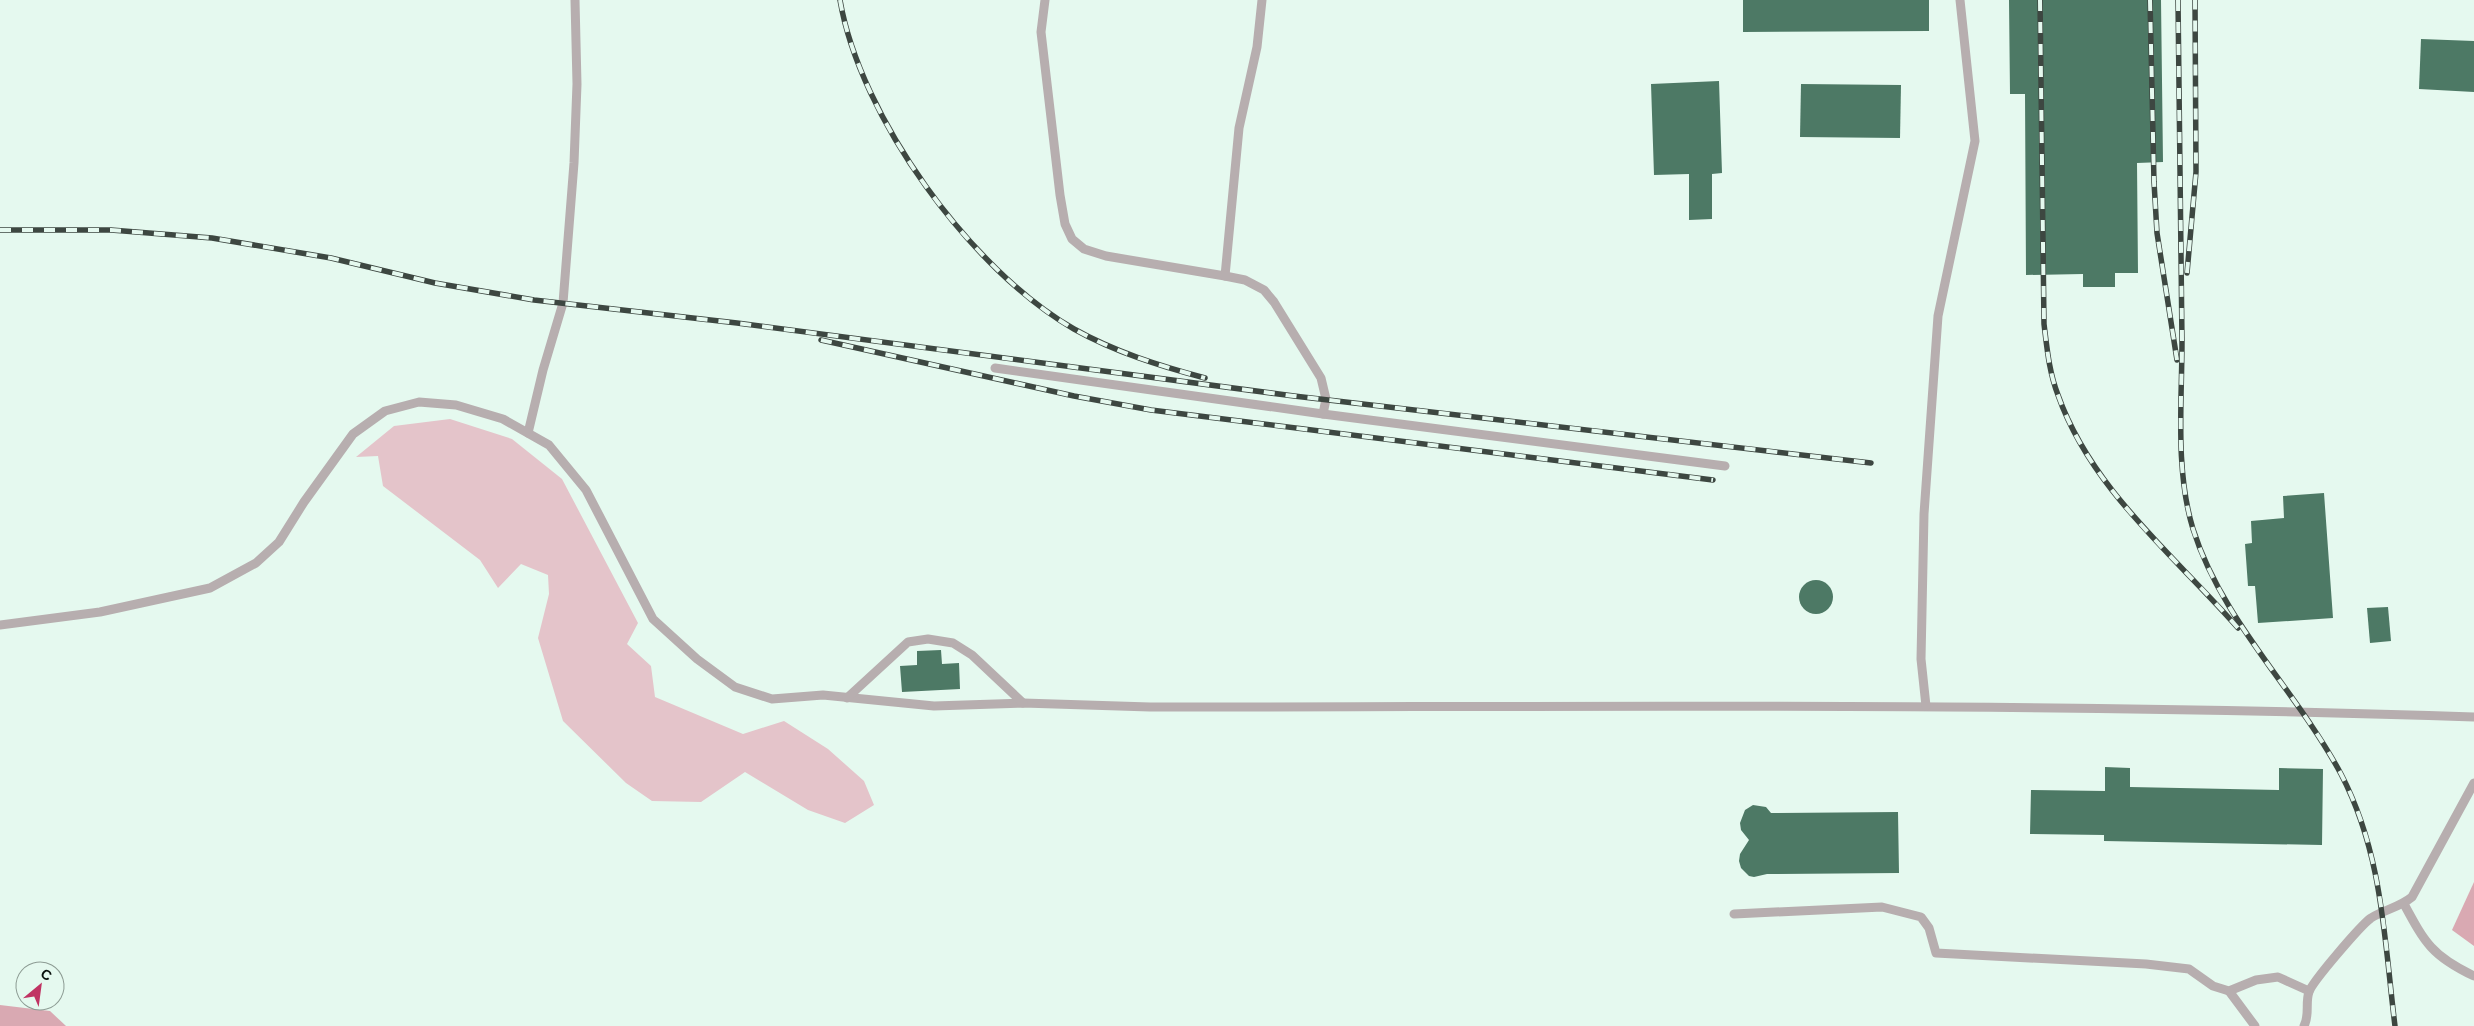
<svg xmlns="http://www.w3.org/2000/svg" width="2474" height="1026" viewBox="0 0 2474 1026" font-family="Helvetica,sans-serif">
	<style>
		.green { fill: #e4c4ca }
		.forest { fill: #d9a9b2 }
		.building { fill: #4d7965 }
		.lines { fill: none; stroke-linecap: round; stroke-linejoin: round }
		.lane { stroke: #b7aeaf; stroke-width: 9 }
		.rail-casing { stroke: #3d4741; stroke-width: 5.5 }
		.rail { stroke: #e5f9ef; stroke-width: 4; stroke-dasharray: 11; stroke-linecap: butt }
	</style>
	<rect width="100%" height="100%" fill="#e5f9ef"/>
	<path class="green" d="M450,419L512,439L562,479L638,623L627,644L651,666L655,697L743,734L784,721L828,749L864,781L874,805L845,823L808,810L745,772L701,802L652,801L626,783L563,721L538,638L549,594L548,575L521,564L498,588L480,560L383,486L378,456L356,457L394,426Z"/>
	<g class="forest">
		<path d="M2474,882V946L2452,930Z"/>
		<path d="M0,1005L50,1011L66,1026H0Z"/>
	</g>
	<g class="building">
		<path d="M1743,0H1929V31L1743,32Z"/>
		<path d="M2009,0H2161L2163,162L2137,163L2138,273H2115V287H2083V274L2026,275L2025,94H2010Z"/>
		<path d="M2421,39L2474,41V92L2419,89Z"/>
		<path d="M1719,81L1722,173L1712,174V219L1689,220V174L1654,175L1651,84Z"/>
		<path d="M1801,84L1901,85L1900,138L1800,137Z"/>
		<path d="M2324,493L2333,618L2258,623L2255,586H2248L2245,544L2252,543L2251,521L2284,518L2283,496Z"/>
		<circle cx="1816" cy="597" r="17"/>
		<path d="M2388,607L2391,641L2370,643L2367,608Z"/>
		<path d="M941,650L942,664L959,663L960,689L902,692L900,666L917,665V651Z"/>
		<path d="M2105,767L2130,768V787L2279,790V768L2323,769L2322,845L2104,841V835L2030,834L2031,790L2105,791Z"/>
		<path d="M1753,805L1766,807L1771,813L1898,812L1899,873L1767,874L1754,877L1749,876L1741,868L1739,861L1740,854L1749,840L1741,830L1740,823L1745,810Z"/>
	</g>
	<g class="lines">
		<g class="lane">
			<path d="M1045,0L1041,32L1060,195L1065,224L1072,239L1084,249L1106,256L1225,276L1239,128L1257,47L1262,0"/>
			<path d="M995,368L1323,414L1326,399L1321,378L1274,302L1264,290L1245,280L1225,276"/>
			<path d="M1323,414L1725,466"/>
			<path d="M528,433L543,370L563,303L574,163L577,84L575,0"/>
			<path d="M0,625L100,612L210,588L256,563L279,542L304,502L353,434L385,411L419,402L456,405L503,419L549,445L586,490L653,619L697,659L735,687L772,699L823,695L934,706L1023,703L1150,707C1591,707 2033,702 2474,717"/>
			<path d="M847,698L908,642L928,639L953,643L972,655L1023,703"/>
			<path d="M1926,706L1921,659L1924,514L1938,316L1975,141L1960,0"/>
			<path d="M2404,904C2425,943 2432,956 2474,976"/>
			<path d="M1734,914L1882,907L1921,917L1929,928L1936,953L2146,964L2189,969L2213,986L2229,991L2256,980L2278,977L2309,991"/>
			<path d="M2229,991L2255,1026"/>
			<path d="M2304,1026C2310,1015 2305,1003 2309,992C2312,982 2361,925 2371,918C2384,910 2400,907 2412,897L2474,783"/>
		</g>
		<g class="rail-casing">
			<g id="rail">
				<path d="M840,0C860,117 971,270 1074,329C1115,352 1160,366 1205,378"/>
				<path d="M2040,0L2044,324C2047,348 2049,372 2058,395C2091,489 2173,554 2238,628"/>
				<path d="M2150,0L2154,182L2157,233L2177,360"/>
				<path d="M2178,0C2179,114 2181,227 2182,341C2182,402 2175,470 2193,529C2222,621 2296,690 2341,774C2383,855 2384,938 2395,1026"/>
				<path d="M0,230H111L212,238L331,258L435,283L534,300L737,323L1294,396L1871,463"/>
				<path d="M2187,273L2196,172L2195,0"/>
				<path d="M821,340L1074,396L1151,410L1713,480"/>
			</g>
		</g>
		<use href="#rail" class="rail"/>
	</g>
	<g transform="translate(40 986) rotate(29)"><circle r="24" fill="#e5f9ef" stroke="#8d9c94"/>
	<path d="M0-4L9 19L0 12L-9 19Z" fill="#c03363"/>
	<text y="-8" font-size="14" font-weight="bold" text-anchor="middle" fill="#09100c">С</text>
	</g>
</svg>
